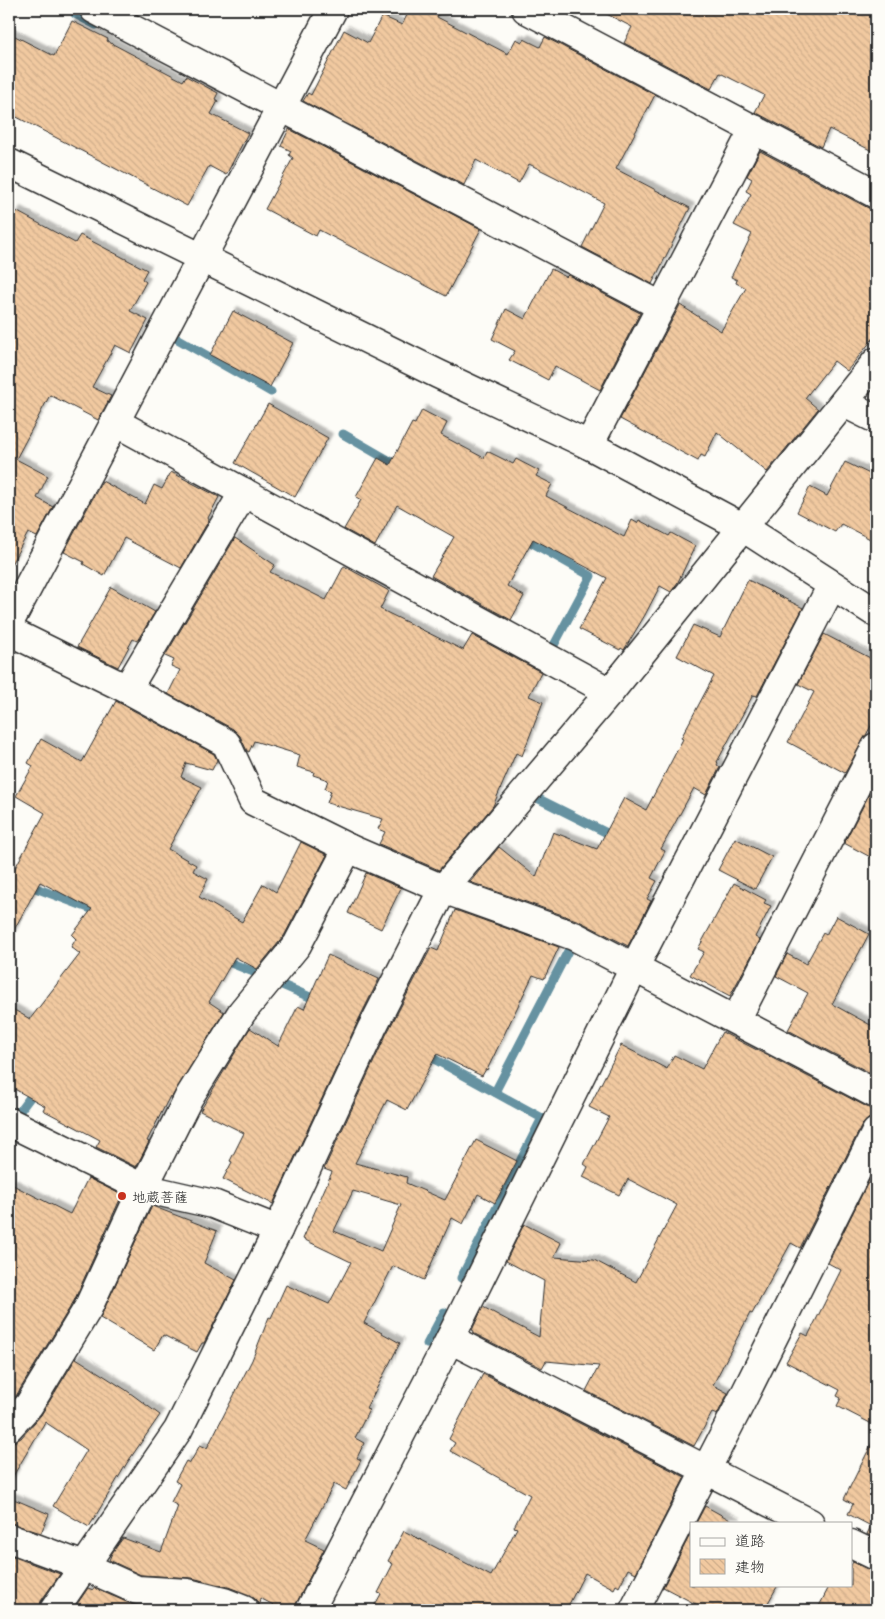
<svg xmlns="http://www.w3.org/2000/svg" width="885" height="1619" viewBox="0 0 885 1619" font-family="'Playpen Sans','Klee One',sans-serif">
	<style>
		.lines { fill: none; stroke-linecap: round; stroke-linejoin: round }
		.stream { stroke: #6692a1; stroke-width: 9 }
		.building { fill: url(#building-back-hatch); stroke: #2b2b2b; fill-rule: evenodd; filter: url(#shadow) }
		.minor-casing { stroke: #2b2b2b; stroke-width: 31 }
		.tertiary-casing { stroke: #2b2b2b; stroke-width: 31 }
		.minor { stroke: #fdfcf7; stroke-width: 28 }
		.tertiary { stroke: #fdfcf7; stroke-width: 28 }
		.poi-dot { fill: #c8321e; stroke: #fdfcf7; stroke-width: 2 }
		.labels { text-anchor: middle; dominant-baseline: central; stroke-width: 5; stroke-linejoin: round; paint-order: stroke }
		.poi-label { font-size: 14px; fill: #2b2b2b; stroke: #fdfcf7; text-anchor: start }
	</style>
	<defs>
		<pattern id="building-back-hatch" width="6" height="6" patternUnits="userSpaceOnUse" patternTransform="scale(1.25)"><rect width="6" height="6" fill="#f1c9a0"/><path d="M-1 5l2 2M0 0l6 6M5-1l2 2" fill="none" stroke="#cfad8a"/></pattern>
		<filter id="shadow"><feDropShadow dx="4.5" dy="-4.5" stdDeviation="1" flood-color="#0004"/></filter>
	</defs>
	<rect width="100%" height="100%" fill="#fdfcf7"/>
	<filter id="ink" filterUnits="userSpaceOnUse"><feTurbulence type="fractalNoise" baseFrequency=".02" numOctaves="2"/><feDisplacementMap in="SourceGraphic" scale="10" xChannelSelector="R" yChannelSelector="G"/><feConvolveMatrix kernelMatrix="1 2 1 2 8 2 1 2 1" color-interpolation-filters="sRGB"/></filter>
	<g filter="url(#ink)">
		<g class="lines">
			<g class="stream">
				<path d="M75,14L96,25"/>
				<path d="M176,338L271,392"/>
				<path d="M343,434L402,468"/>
				<path d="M522,537L591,576L553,647"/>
				<path d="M539,799L615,837"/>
				<path d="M9,878L102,913"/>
				<path d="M221,959L256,973"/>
				<path d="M280,984L319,1001"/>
				<path d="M425,1054L542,1118L461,1278"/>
				<path d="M495,1092L569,949"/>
				<path d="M19,1112L37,1088"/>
				<path d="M427,1344L444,1312"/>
			</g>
		</g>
		<g class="building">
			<path d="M410,9H441L437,17L508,54L516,39L522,42L524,39L540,47L545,37L655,95L616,169L690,208L652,284L582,247L604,203L555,177L529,164L519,183L476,160L464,185L303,101L308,93L311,95L344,30L368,43L382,16L402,25Z"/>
			<path d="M597,9H876V153L829,129L821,147L755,112L764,95L720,73L711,89L624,43L632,27Z"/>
			<path d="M72,21L108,39L107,41L183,81L186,76L218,93L215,99L218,101L211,114L248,133L226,175L209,166L187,206L9,113V33L54,56Z"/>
			<path d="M289,129L481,229L446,296L319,230L316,236L265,209L293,158L289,155L291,151L281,146Z"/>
			<path d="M760,151L876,212V335L847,371L834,361L805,398L818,409L767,472L717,432L705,457L701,455L698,461L620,419L680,305L721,331L746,288L736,283L737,280L731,277L752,234L734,225L751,194L746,191L752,179L747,176Z"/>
			<path d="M16,211L75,243L80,235L147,270L142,279L146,282L130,311L148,320L131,353L115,345L92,387L111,396L98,420L50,395L16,459L48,476L37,498L53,507L37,537L28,533L9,568V225Z"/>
			<path d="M551,269L566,277L568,275L640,313L600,390L555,366L548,380L509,360L515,351L492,339L506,309L525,319Z"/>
			<path d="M233,311L293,343L270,387L210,355Z"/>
			<path d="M268,404L328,438L295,497L235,463Z"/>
			<path d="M422,410L447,423L441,435L484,458L487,451L513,464L516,459L539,471L536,476L552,484L546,496L624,537L632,520L637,523L639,520L669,536L671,533L695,546L678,582L671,592L660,586L645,615L624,650L621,648L620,650L579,629L607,578L533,539L507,586L524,596L511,620L431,576L454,537L397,505L375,546L344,529L361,500L356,497L378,458L390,465L412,423L415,424Z"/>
			<path d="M845,462L876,477V542L841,524L835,532L797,512L810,487L827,496Z"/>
			<path d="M171,472L219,497L208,518L209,520L181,568L124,538L104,576L83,564L84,562L64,552L102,481L145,504L154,485L162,489Z"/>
			<path d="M235,538L275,565L270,572L326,600L344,566L389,591L380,609L463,650L472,635L541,672L529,696L543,702L522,756L516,753L493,806L439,870L379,844L385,832L378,829L383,819L327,803L331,791L325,789L328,780L313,775L314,772L297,767L300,755L254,741L249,752L247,751L240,736L233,729L168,694L180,670L171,666L174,660L165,656Z"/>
			<path d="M748,580L803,608L757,696L753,695L717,762L718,763L717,765L720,767L706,795L694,788L661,849L665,851L651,878L657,881L647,899L651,901L628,946L579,921L470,882L499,847L536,877L553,832L597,849L624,798L646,810L683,739L681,738L714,676L677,656L693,625L720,637Z"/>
			<path d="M111,587L155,612L137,641L133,639L118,667L77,647Z"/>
			<path d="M824,634L876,661V717L845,773L788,742L814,692L798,684Z"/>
			<path d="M116,701L214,754L217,760L212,770L186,763L181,777L202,787L168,849L196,865L193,871L208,879L199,897L242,922L263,884L276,892L301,842L327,855L284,936L257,969L235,957L209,1002L224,1012L172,1097L170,1096L147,1141L149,1142L136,1167L96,1147L100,1140L43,1110L45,1106L9,1086V1007L30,1019L80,954L71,947L76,939L72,935L92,909L40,882L9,939V879L45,813L16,796L33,766L28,763L41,739L82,762Z"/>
			<path d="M876,781V860L844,843Z"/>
			<path d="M735,838L772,857L755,889L718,870Z"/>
			<path d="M366,873L401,888L381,929L348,913Z"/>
			<path d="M734,883L766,900L764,903L771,906L755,937L760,940L730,996L690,975L704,952L698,949Z"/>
			<path d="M455,910L559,947L544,979L533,975L487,1070L486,1069L482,1076L437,1054L407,1110L387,1100L355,1163L407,1177L406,1183L445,1200L476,1140L517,1161L495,1203L478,1194L463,1224L452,1218L424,1280L393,1266L364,1323L400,1343L366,1409L369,1410L355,1438L364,1443L357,1458L361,1460L346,1490L334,1484L305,1540L324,1549L293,1610H283L260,1598L259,1606L256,1600L250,1595L228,1587L192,1578L141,1575L109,1560L112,1553L123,1538L161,1552L178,1506L171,1502L180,1484L175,1481L186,1461L190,1463L200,1445L207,1448L252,1360L269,1317L271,1318L286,1285L329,1304L351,1262L303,1239L332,1172L324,1169L386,1035L431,948L438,951ZM353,1191L401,1205L381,1251L334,1231Z"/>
			<path d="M836,916L869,934L832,1004L876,1028V1076L788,1030L808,993L776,976L787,954L806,964L823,933L826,935Z"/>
			<path d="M328,955L379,979L358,1021L273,1204L223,1179L232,1162L230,1161L244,1133L200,1111L250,1028L278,1046L298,1006L304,1009Z"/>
			<path d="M722,1032L869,1108L876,1110V1117L868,1119L862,1125L800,1248L791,1243L752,1314L750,1313L713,1385L728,1393L717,1415L712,1413L694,1446L586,1391L599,1366L546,1361L542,1368L473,1333L474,1331L472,1330L483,1307L539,1337L544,1281L506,1261L524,1224L561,1243L554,1257L594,1260L636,1282L677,1205L628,1179L619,1195L583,1177L588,1167L584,1164L609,1117L589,1107L621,1045L667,1069L674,1055L702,1069Z"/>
			<path d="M876,1166V1426L837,1406L841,1398L837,1396L840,1390L786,1362L802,1333L808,1336L841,1270L828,1263Z"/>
			<path d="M88,1178L122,1195L74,1301L16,1396L9,1404V1183L70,1214Z"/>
			<path d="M152,1206L217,1231L204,1263L236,1280L204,1343H202L197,1352L163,1335L154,1350L100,1318Z"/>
			<path d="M76,1358L126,1390L160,1415L127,1463L89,1527L53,1506L87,1450L45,1422L9,1483V1442H14L21,1438L41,1415Z"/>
			<path d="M483,1374L685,1477L636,1573L628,1569L619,1587L616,1585L614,1589L585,1573L566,1610H372L381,1594L378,1593L393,1564L388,1561L404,1531L491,1576L517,1528L514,1527L530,1495L450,1451L455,1443L449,1439Z"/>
			<path d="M876,1435V1539L867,1534L871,1526L848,1514L853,1504L844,1499Z"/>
			<path d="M9,1497L49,1514L41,1533L9,1523Z"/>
			<path d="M705,1506L736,1523H696Z"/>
			<path d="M691,1533V1585H778L764,1610H707L663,1587Z"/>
			<path d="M9,1555L60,1574L41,1601L39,1610H9Z"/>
			<path d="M853,1562L869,1570L876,1571V1610H817L830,1585H851V1565Z"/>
			<path d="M88,1588L93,1590L94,1588L136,1606L193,1610H73Z"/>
		</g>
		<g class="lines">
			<g class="minor-casing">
				<g id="minor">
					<path d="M94,9L661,306"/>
					<path d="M526,9L876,194"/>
					<path d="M844,403L876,419"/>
					<path d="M115,422L610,692"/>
					<path d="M589,445L754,129"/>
					<path d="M9,623L333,9"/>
					<path d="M9,631L127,689L226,743L253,801L348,848L443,889L574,936L876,1094"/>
					<path d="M127,689L244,492"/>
					<path d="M736,1020L876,747"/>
					<path d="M9,1122L143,1188L213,1204L278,1230"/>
					<path d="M450,1339L810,1523"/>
					<path d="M9,1427L29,1405L88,1308L143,1188L189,1097L242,1012L297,945L348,848"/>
					<path d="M9,1538L84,1566L137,1590L188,1593L224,1602L244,1610"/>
					<path d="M851,1544L876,1556"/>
					<path d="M54,1610L178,1430L278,1230L372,1028L443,889L610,692L876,362"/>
					<path d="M310,1610L450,1339L634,968L832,585"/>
					<path d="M634,1610L741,1402L876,1132"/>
				</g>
			</g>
			<g class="tertiary-casing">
				<path id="tertiary" d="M9,163L438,374L589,445L744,528L876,613"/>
			</g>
			<use href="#minor" class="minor"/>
			<use href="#tertiary" class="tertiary"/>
		</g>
	</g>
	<circle class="poi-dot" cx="122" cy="1196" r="5"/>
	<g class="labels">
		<g class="poi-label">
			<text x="132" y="1196">地蔵菩薩</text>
		</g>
	</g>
	<rect width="885" height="1619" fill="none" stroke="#fdfcf7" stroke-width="30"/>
	<rect x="15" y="15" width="855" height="1589" fill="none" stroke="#2b2b2b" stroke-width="2" filter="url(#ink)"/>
	<rect x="690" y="1522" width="162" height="65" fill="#fdfcf7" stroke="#a9a8a5"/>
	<rect x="700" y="1538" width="25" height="8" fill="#fdfcf7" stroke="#a9a8a5"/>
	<text x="735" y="1546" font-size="15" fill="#2b2b2b">道路</text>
	<rect x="700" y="1559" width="25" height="15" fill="url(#building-back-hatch)" stroke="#a9a8a5"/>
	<text x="735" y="1572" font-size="15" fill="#2b2b2b">建物</text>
</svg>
